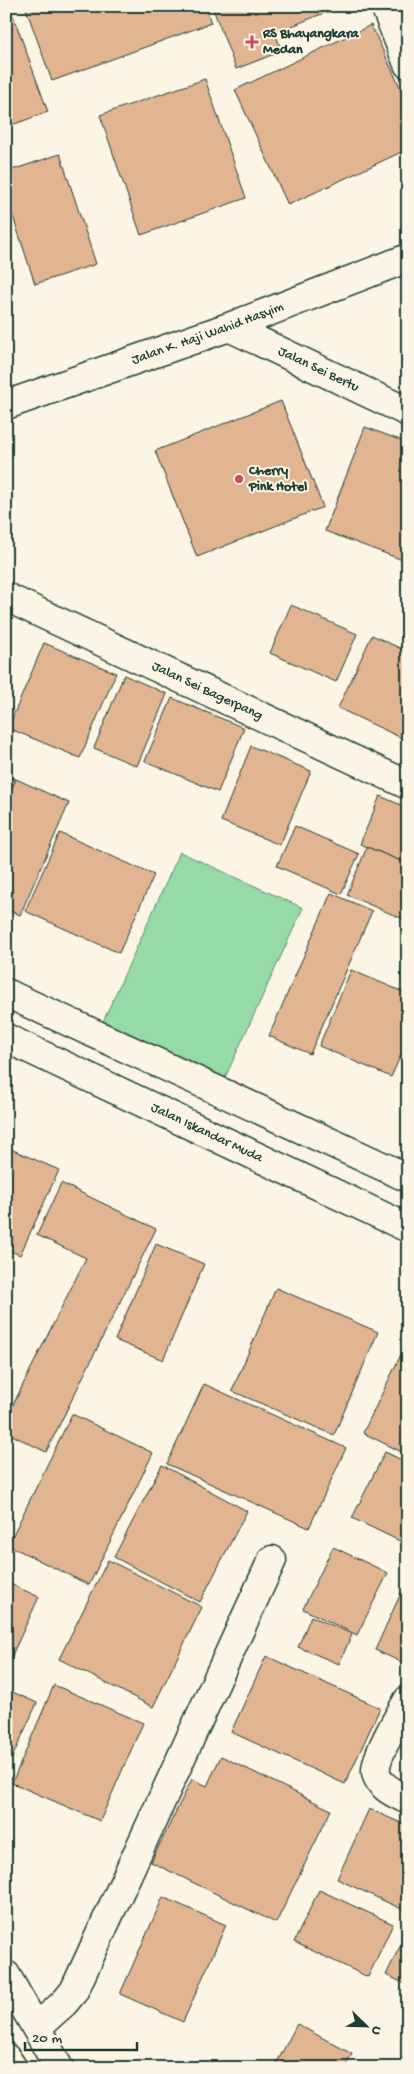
<svg xmlns="http://www.w3.org/2000/svg" width="414" height="2074" viewBox="0 0 414 2074" font-family="'Gochi Hand',sans-serif">
	<style>
		.green { fill: #96daa7; stroke: #5a8c6e }
		.building { fill: #e2b592; stroke: #1f3d34 }
		.lines { fill: none; stroke-linecap: round; stroke-linejoin: round }
		.street-casing { stroke: #1f3d34; stroke-width: 31 }
		.secondary-casing { stroke: #1f3d34; stroke-width: 31 }
		.primary-casing { stroke: #1f3d34; stroke-width: 31 }
		.street { stroke: #fcf5e5; stroke-width: 28 }
		.secondary { stroke: #fcf5e5; stroke-width: 28 }
		.primary { stroke: #fcf5e5; stroke-width: 28 }
		.poi-dot { fill: #d1495b; stroke: #fcf5e5; stroke-width: 2 }
		.labels { text-anchor: middle; dominant-baseline: central; stroke-width: 4; stroke-linejoin: round; paint-order: stroke }
		.poi-label { font-size: 14px; font-weight: bold; fill: #1f3d34; stroke: #fcf5e5; text-anchor: start }
		.street-label { font-size: 14px; fill: #1f3d34; stroke: #fcf5e5 }
	</style>
	<rect width="100%" height="100%" fill="#fcf5e5"/>
	<filter id="ink" filterUnits="userSpaceOnUse"><feTurbulence type="fractalNoise" baseFrequency=".02" numOctaves="2"/><feDisplacementMap in="SourceGraphic" scale="10" xChannelSelector="R" yChannelSelector="G"/><feConvolveMatrix kernelMatrix="1 2 1 2 8 2 1 2 1" color-interpolation-filters="sRGB"/></filter>
	<g filter="url(#ink)">
		<path class="green" d="M180,852L303,908L223,1082L101,1026Z"/>
		<g class="building">
			<path d="M25,6H205L211,23L52,81Z"/>
			<path d="M212,6H341L275,33L282,51L236,69Z"/>
			<path d="M13,15L48,112L6,127V17Z"/>
			<path d="M371,25L408,104V149L288,205L235,90Z"/>
			<path d="M205,79L246,198L141,235L100,115Z"/>
			<path d="M60,154L96,264L35,284L6,195V172Z"/>
			<path d="M281,401L323,507L197,557L155,451Z"/>
			<path d="M365,427L408,443V562L325,531Z"/>
			<path d="M291,605L357,634L336,682L270,653Z"/>
			<path d="M372,635L408,652V741L338,708Z"/>
			<path d="M44,643L116,673L80,758L8,728Z"/>
			<path d="M124,675L167,694L137,766L94,748Z"/>
			<path d="M172,698L244,728L218,792L145,761Z"/>
			<path d="M251,746L311,771L280,845L221,821Z"/>
			<path d="M6,775L16,779L6,801Z"/>
			<path d="M16,779L69,803L20,915L6,909V802Z"/>
			<path d="M380,796L408,808V864L360,844Z"/>
			<path d="M295,826L359,854L341,894L277,866Z"/>
			<path d="M60,833L154,875L119,953L25,911Z"/>
			<path d="M367,847L408,864V921L347,895Z"/>
			<path d="M331,893L372,911L310,1054L269,1036Z"/>
			<path d="M351,970L408,994V1039L391,1077L319,1046Z"/>
			<path d="M6,1147L59,1170L20,1255L6,1249Z"/>
			<path d="M61,1183L156,1229L46,1452L6,1432V1419L86,1258L37,1235Z"/>
			<path d="M156,1244L204,1264L163,1360L115,1340Z"/>
			<path d="M276,1288L378,1332L334,1435L232,1391Z"/>
			<path d="M408,1340V1455L363,1433Z"/>
			<path d="M204,1384L346,1448L309,1528L167,1464Z"/>
			<path d="M72,1414L153,1453L89,1585L8,1545Z"/>
			<path d="M385,1452L408,1463V1545L352,1518Z"/>
			<path d="M162,1465L247,1511L200,1602L114,1557Z"/>
			<path d="M333,1547L388,1573L357,1635L303,1609Z"/>
			<path d="M108,1560L202,1607L153,1707L59,1659Z"/>
			<path d="M6,1582L39,1597L6,1668Z"/>
			<path d="M401,1593L408,1596V1665L375,1650Z"/>
			<path d="M311,1616L352,1634L339,1664L298,1647Z"/>
			<path d="M266,1656L380,1708L345,1784L231,1732Z"/>
			<path d="M54,1685L143,1723L100,1821L12,1783Z"/>
			<path d="M6,1689L37,1703L6,1771Z"/>
			<path d="M221,1756L331,1810L276,1923L151,1862L192,1779L207,1786Z"/>
			<path d="M369,1809L408,1826V1912L337,1879Z"/>
			<path d="M319,1890L393,1924L368,1977L294,1942Z"/>
			<path d="M163,1897L226,1925L183,2022L120,1994Z"/>
			<path d="M405,1936L408,1937V1985L386,1975Z"/>
			<path d="M297,2024L352,2054L345,2068H274Z"/>
		</g>
		<g class="lines">
			<g class="street-casing">
				<g id="street">
					<path d="M385,6L408,64"/>
					<path id="s1" d="M229,327L408,412"/>
					<path id="s2" d="M6,597L408,785"/>
					<path d="M408,1700C400,1714 374,1758 376,1772C378,1787 396,1794 408,1800"/>
					<path d="M36,2028L64,2003L74,1991L272,1560"/>
				</g>
			</g>
			<g class="secondary-casing">
				<g id="secondary">
					<path id="s3" d="M6,405L229,327L408,258"/>
					<path d="M6,993L408,1178"/>
					<path id="s4" d="M6,1038L408,1228"/>
				</g>
			</g>
			<g class="primary-casing">
				<g id="primary">
					<path d="M6,1975L59,2068"/>
					<path d="M6,2058L13,2068"/>
				</g>
			</g>
			<use href="#street" class="street"/>
			<use href="#secondary" class="secondary"/>
			<use href="#primary" class="primary"/>
		</g>
	</g>
	<g class="poi-dot">
		<path d="M249.5 34.5h5v5h5v5h-5v5h-5v-5h-5v-5h5z"/>
		<circle cx="239" cy="479" r="5"/>
	</g>
	<g class="labels">
		<g class="poi-label">
			<text x="263" y="34">RS Bhayangkara<tspan x="263" dy="16">Medan</tspan></text>
			<text x="249" y="471">Cherry<tspan x="249" dy="16">Pink Hotel</tspan></text>
		</g>
		<g class="street-label">
			<text stroke="none"><textPath href="#s3" startOffset="214">Jalan K. Haji Wahid Hasyim</textPath></text>
			<text stroke="none"><textPath href="#s1" startOffset="99">Jalan Sei Bertu</textPath></text>
			<text stroke="none"><textPath href="#s2" startOffset="222">Jalan Sei Bagerpang</textPath></text>
			<text stroke="none"><textPath href="#s4" startOffset="222">Jalan Iskandar Muda</textPath></text>
		</g>
	</g>
	<rect width="414" height="2074" fill="none" stroke="#fcf5e5" stroke-width="25"/>
	<rect x="12" y="12" width="389" height="2049" fill="none" stroke="#1f3d34" stroke-width="2" filter="url(#ink)"/>
	<g transform="translate(366 2026) rotate(113)" stroke="#fcf5e5" stroke-width="4" paint-order="stroke">
	<path d="M0-4L9 19L0 12L-9 19Z" fill="#1f3d34"/>
	<text y="-8" font-size="14" font-weight="bold" text-anchor="middle" fill="#1f3d34">U</text>
	</g>
	<path d="M25 2042v8h112v-8" fill="none" stroke="#1f3d34" stroke-width="2.5"/>
	<text x="32" y="2042" font-size="15" fill="#1f3d34" stroke="#fcf5e5" stroke-width="4" paint-order="stroke">20 m</text>
</svg>
